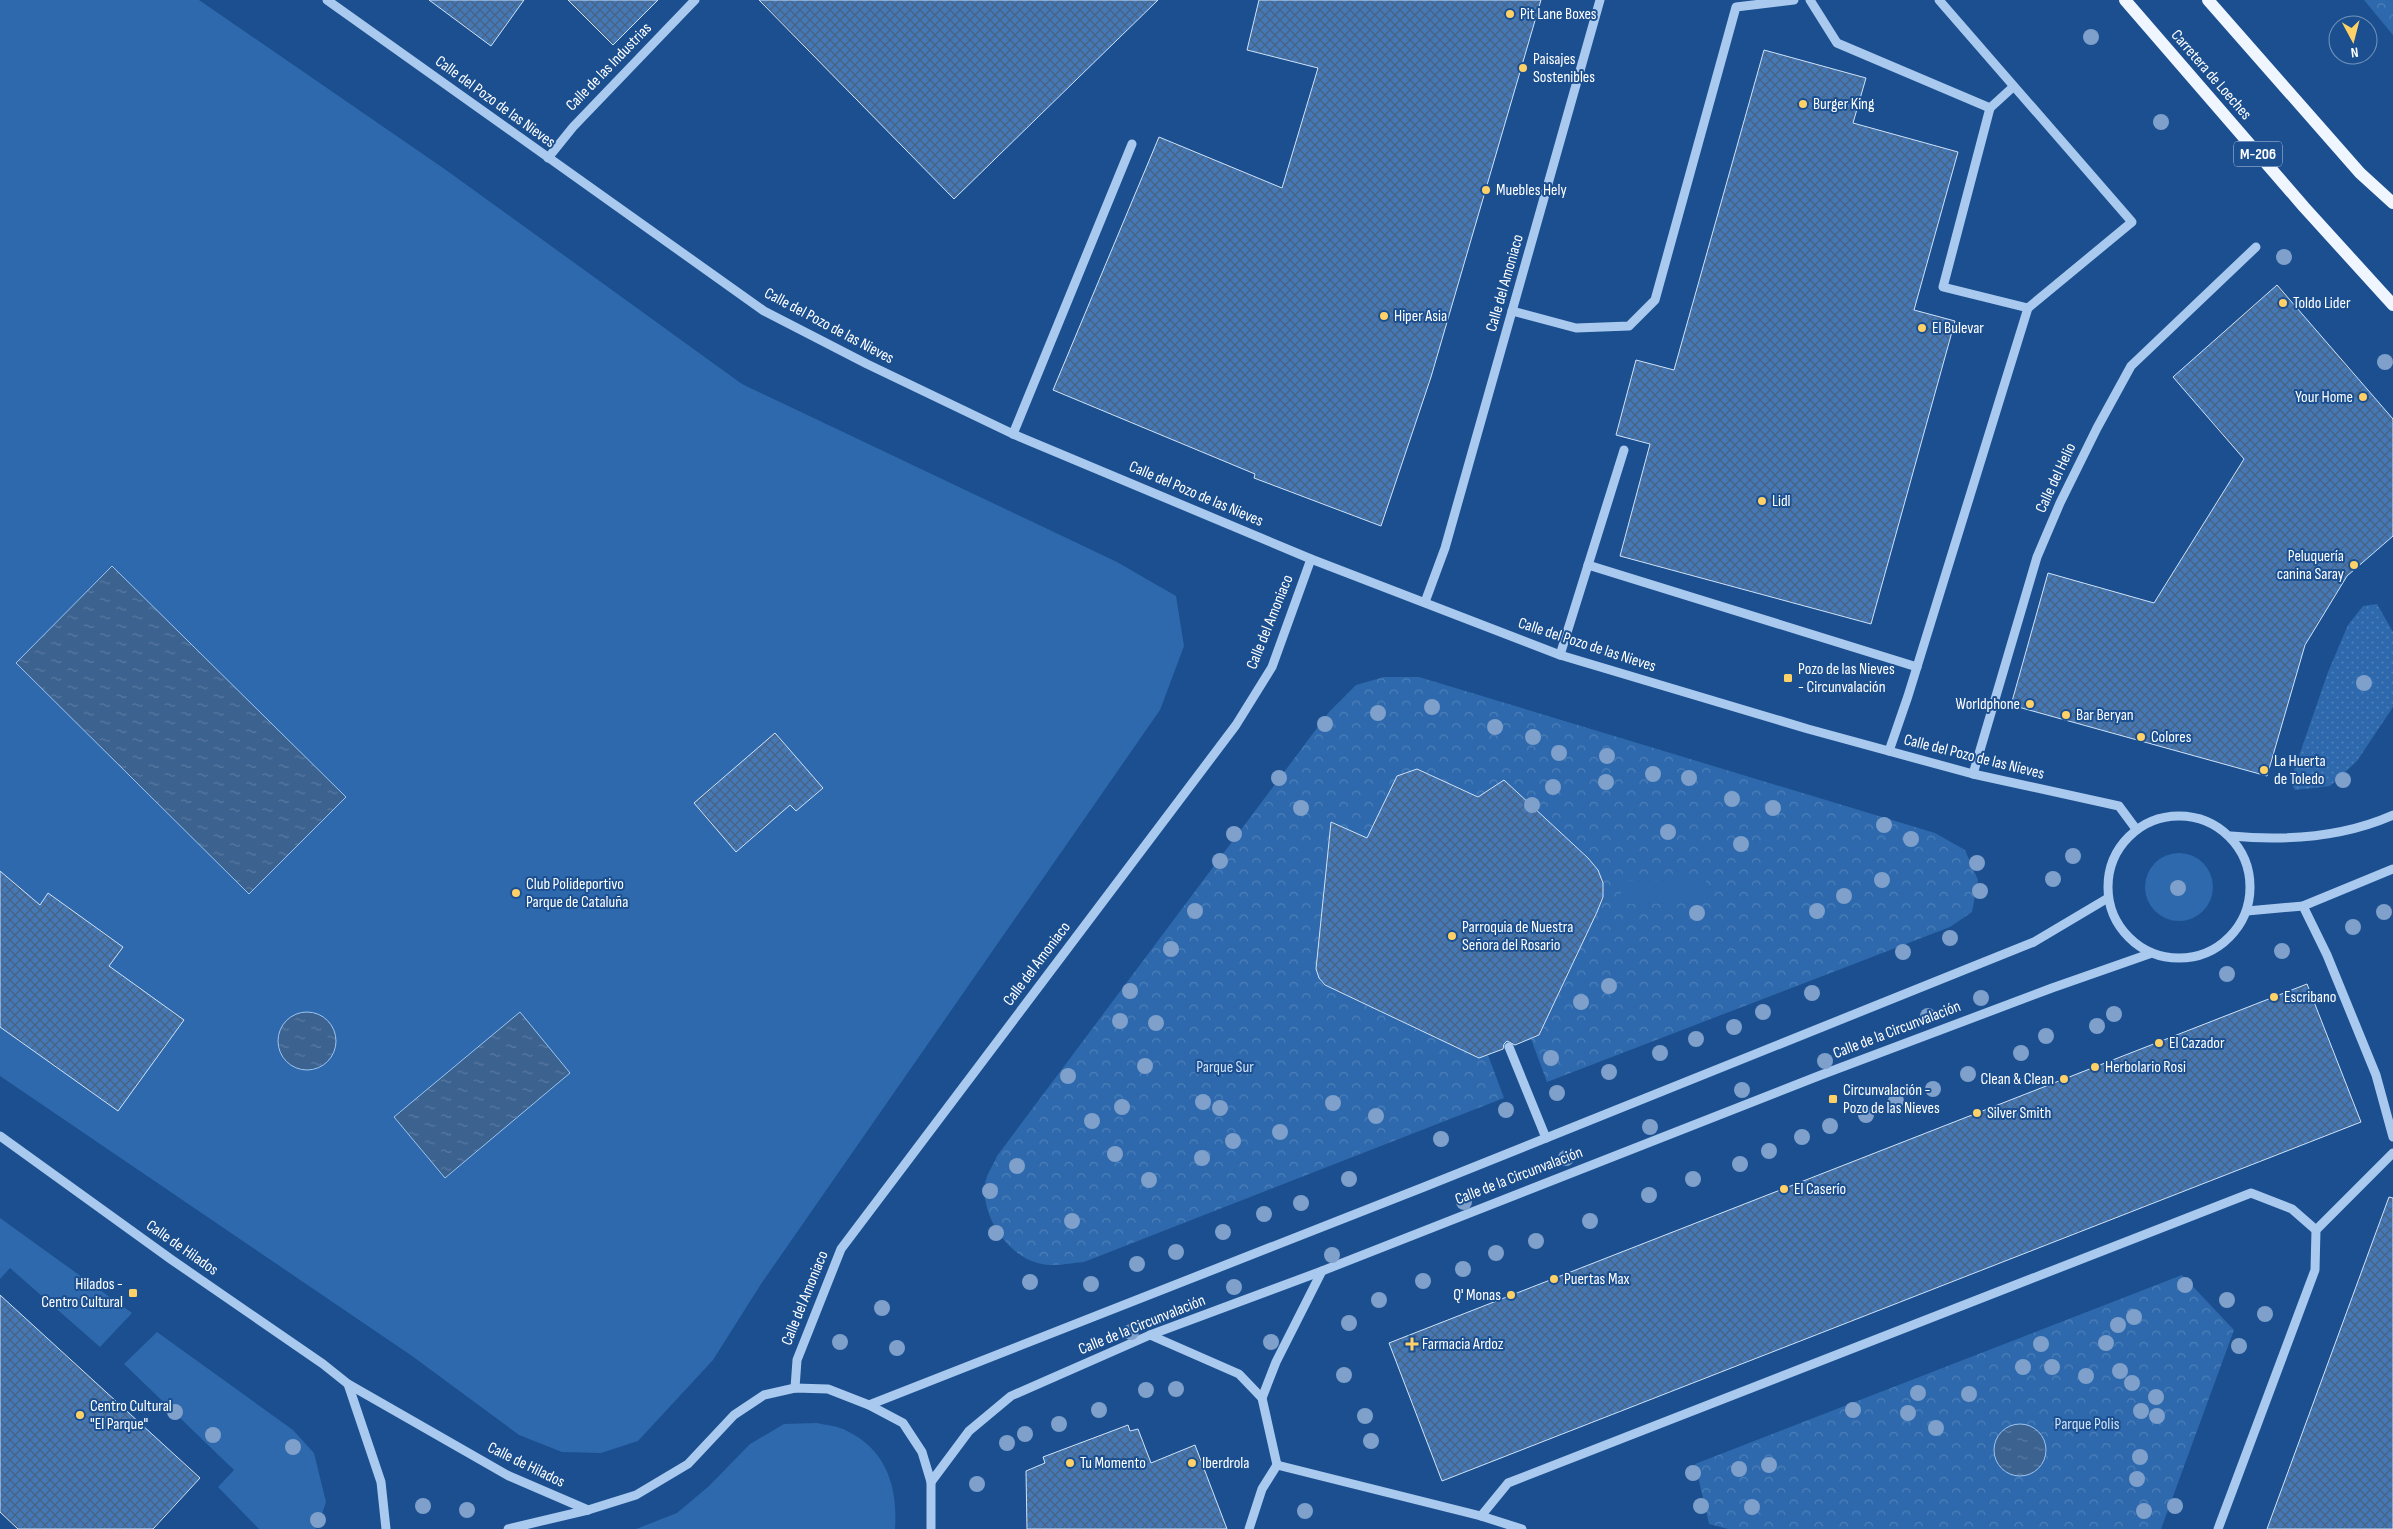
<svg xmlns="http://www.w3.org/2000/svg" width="2393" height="1529" viewBox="0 0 2393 1529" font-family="'Sofia Sans Condensed',sans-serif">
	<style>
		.grass { fill: url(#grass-dots) }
		.forest { fill: url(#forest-crowns); fill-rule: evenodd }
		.garden { fill: #2e69ad }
		.water { fill: url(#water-ripples); stroke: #9cc4f0 }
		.building { fill: url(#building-cross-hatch); stroke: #cfe3fa }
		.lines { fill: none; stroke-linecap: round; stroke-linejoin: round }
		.minor { stroke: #a9c9ee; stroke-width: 9 }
		.major { stroke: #f0f6ff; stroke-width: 12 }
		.tree { fill: #7ea0ca }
		.poi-dot { fill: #ffd166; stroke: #1b4f8f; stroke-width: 2 }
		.labels { text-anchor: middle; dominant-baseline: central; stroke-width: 4; stroke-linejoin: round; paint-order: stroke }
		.shield { fill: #1b4f8f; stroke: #bbcadd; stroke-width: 1 }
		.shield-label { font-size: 15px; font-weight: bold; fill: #fff }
		.poi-label { font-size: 16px; fill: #fff; stroke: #1b4f8f; text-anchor: start }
		.street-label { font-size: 16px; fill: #fff; stroke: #1b4f8f }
		.park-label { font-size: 16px; fill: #cfe3fa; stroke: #1b4f8f }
	</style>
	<defs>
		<pattern id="grass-dots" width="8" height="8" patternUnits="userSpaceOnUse" patternTransform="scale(1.25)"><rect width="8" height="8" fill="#2e69ad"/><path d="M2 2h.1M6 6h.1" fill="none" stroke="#4d80b9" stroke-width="1.8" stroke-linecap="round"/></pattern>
		<pattern id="forest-crowns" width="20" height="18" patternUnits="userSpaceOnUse" patternTransform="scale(1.25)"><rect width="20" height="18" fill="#2e69ad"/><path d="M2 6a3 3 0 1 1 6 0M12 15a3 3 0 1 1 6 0" fill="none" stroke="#4d80b9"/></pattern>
		<pattern id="water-ripples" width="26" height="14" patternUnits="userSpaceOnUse" patternTransform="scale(1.25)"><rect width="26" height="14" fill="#3c6290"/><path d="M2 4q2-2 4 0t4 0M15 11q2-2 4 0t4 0" fill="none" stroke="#597aa1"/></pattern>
		<pattern id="building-cross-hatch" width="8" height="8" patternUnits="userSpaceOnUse" patternTransform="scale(1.25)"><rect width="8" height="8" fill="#4478b7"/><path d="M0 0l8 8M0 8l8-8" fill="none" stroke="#486282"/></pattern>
	</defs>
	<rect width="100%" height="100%" fill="#1b4f8f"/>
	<path class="grass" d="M2377,604L2393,632V707L2357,761L2330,786L2295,790L2290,782L2328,672L2348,625L2363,606Z"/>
	<g class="forest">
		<path d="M2364,0H2393V35Z"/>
		<path d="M1384,677H1419L1935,833L1965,850L1978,880L1972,912L1950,927L1547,1082L1531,1039L1488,1055L1504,1098L1084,1262C1071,1263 1054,1267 1042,1264C1009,1258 981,1217 985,1184C986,1175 994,1164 997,1156L1329,712L1356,685ZM1417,769L1478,797L1504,780L1588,858C1606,878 1606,888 1597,912L1539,1036L1531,1039L1520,1010L1488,1055L1479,1058L1325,985L1319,978L1316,969L1331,822L1367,838L1397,776Z"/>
		<path d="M2182,1275L2234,1330L2161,1529H1728L1709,1524L1695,1464Z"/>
	</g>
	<g class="garden">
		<path d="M0,0H199L446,170L742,384L1117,562L1176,596L1184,646L1160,710L761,1284L713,1360L638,1441L601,1453L562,1452L519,1435L412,1356L0,1076Z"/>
		<circle cx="2179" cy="887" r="34"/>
		<path d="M1706,880L1707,903L1621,904V881Z"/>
		<path d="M0,1218L132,1313L100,1347L10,1268L0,1279Z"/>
		<path d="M157,1332L293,1430L314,1453L326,1502L318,1526L315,1529H259L218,1487L234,1470L124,1364Z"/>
		<path d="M817,1423C826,1425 839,1426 847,1431C887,1450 898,1488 895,1529H636L677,1513L709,1486L750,1444L784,1424Z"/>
	</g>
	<g class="water">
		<path d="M112,566L346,797L249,894L16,663Z"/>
		<circle cx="307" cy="1041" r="29"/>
		<path d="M520,1012L570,1073L445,1178L394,1117Z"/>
		<circle cx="2020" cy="1450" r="26"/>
	</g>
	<g class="building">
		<path d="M429,0H524L491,46Z"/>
		<path d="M568,0H658L613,45Z"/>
		<path d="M759,0H1158L954,199Z"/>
		<path d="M1259,0H1541L1431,377L1381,526L1254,478L1255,474L1053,390L1159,137L1282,188L1318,68L1247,50Z"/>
		<path d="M1764,50L1866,78L1853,123L1958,152L1914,310L1955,321L1871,624L1620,556L1650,444L1616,435L1636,360L1674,370Z"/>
		<path d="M2277,285L2393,419V536L2347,576L2305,645L2267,776L2011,705L2048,573L2154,603L2244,459L2173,377Z"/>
		<path d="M775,733L823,788L796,811L790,805L736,852L694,803Z"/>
		<path d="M1417,769L1478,797L1504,780L1588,858L1598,870L1603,883V897L1597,912L1539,1035L1515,1045L1507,1041L1504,1044L1503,1049L1479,1058L1325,985L1319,978L1316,969L1331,822L1367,838L1397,776Z"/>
		<path d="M0,871L40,905L48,893L123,947L109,966L184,1020L118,1111L0,1027Z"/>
		<path d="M2307,984L2361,1122L1442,1481L1389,1343Z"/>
		<path d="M2389,1197L2393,1198V1529H2267Z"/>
		<path d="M0,1295L200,1478L153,1529H18L0,1512Z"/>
		<path d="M1128,1425L1130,1431L1138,1429L1151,1463L1195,1445L1227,1529H1027L1026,1471L1045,1463L1043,1457Z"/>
	</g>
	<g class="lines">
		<g class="minor">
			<path d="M327,0L764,311L867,364L1013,434L1311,559L1560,655L1808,729L1973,774L2119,806L2136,829"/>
			<path d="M1810,0L1837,43L1990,108"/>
			<path d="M2013,87L1990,108L1943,287L2028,308"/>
			<path d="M548,158L573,127L695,0"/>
			<path d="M1512,311L1576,328L1629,326L1655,300L1736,7L1794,0"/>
			<path d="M1013,434L1132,144"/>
			<path d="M1588,565L1917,667"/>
			<path d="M1425,602L1445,548L1600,0"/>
			<path d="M1560,655L1624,450"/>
			<path d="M1889,751L1908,696L2028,308L2132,222L1939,0"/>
			<path d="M1973,774L2037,557L2060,503L2097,428L2131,366L2256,247"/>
			<circle cx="2179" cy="887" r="71"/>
			<path d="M2231,836C2286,841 2341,838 2393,815"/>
			<path d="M2303,906L2327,955L2376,1075L2393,1137"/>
			<path d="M2247,911L2303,906L2393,869"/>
			<path d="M1509,1047L1546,1138"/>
			<path d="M0,1136L172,1260L323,1364L348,1384L509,1476L588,1510"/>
			<path d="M1150,1335L1239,1374L1262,1398L1277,1465L1262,1489L1249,1529"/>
			<path d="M348,1384L381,1482L386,1529"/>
			<path d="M795,1388L797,1360L841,1249L1236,725L1272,667L1311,559"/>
			<path d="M1262,1398L1276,1362L1322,1271"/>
			<path d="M869,1405L1424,1187L2034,942L2108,898"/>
			<path d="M1277,1465L1481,1516L1522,1529"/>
			<path d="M931,1482L969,1431L1011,1396L1150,1335L1322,1271L1821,1075L2052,988L2152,953"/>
			<path d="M1481,1516L1508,1483L2251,1193L2292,1209L2316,1230"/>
			<path d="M508,1529L588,1510L636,1495L688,1464L734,1415L764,1395L795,1388L828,1389L869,1405L903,1423L922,1452L931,1482V1529"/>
			<path d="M2218,1529L2315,1270L2316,1230L2393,1153"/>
		</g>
		<g class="major">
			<path d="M2125,0L2304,207L2393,305"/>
			<path d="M2208,0L2360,173L2393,203"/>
		</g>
	</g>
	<g class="tree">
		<circle cx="2091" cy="37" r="8"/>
		<circle cx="2161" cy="122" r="8"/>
		<circle cx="2284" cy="257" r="8"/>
		<circle cx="2385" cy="362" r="8"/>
		<circle cx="2364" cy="683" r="8"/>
		<circle cx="1432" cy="707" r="8"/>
		<circle cx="1378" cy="713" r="8"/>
		<circle cx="1325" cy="724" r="8"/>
		<circle cx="1495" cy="727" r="8"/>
		<circle cx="1533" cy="737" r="8"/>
		<circle cx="1559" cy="753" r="8"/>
		<circle cx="1607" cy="756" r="8"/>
		<circle cx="1653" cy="774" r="8"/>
		<circle cx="1279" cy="778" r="8"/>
		<circle cx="1689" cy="778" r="8"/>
		<circle cx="2343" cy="780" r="8"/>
		<circle cx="1606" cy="782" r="8"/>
		<circle cx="1553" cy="787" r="8"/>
		<circle cx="1732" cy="799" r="8"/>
		<circle cx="1532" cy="805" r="8"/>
		<circle cx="1301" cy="808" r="8"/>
		<circle cx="1773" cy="808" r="8"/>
		<circle cx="1884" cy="825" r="8"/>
		<circle cx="1668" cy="832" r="8"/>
		<circle cx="1234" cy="834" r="8"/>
		<circle cx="1911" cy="839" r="8"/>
		<circle cx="1741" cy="844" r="8"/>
		<circle cx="2073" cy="856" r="8"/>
		<circle cx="1220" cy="861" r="8"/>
		<circle cx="1977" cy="863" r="8"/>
		<circle cx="2053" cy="879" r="8"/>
		<circle cx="1882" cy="880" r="8"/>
		<circle cx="2178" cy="888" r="8"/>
		<circle cx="1980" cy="891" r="8"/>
		<circle cx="1844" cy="896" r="8"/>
		<circle cx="1195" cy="911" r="8"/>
		<circle cx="1817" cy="911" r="8"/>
		<circle cx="2384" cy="912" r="8"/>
		<circle cx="1697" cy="913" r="8"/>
		<circle cx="2353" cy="927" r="8"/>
		<circle cx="1950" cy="938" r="8"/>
		<circle cx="1171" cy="949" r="8"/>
		<circle cx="2282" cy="951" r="8"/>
		<circle cx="1903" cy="952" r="8"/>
		<circle cx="2227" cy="974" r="8"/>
		<circle cx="1609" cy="986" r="8"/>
		<circle cx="1130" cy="991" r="8"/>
		<circle cx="1812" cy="993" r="8"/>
		<circle cx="1981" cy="998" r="8"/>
		<circle cx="1581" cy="1002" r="8"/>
		<circle cx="1763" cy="1012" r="8"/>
		<circle cx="2114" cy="1014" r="8"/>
		<circle cx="1928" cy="1016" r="8"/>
		<circle cx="1120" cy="1021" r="8"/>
		<circle cx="1156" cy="1023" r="8"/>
		<circle cx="2097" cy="1026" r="8"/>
		<circle cx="1734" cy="1027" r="8"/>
		<circle cx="2046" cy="1036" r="8"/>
		<circle cx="1696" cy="1039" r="8"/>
		<circle cx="1660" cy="1053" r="8"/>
		<circle cx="2021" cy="1053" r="8"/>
		<circle cx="1551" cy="1058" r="8"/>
		<circle cx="1825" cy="1061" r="8"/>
		<circle cx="1145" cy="1066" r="8"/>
		<circle cx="1609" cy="1072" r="8"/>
		<circle cx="1968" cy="1074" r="8"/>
		<circle cx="1068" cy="1076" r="8"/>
		<circle cx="1933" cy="1089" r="8"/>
		<circle cx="1742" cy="1090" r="8"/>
		<circle cx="1557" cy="1093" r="8"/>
		<circle cx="1896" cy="1101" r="8"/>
		<circle cx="1203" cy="1102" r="8"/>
		<circle cx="1333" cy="1103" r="8"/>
		<circle cx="1122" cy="1107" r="8"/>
		<circle cx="1220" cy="1108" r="8"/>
		<circle cx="1506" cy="1110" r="8"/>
		<circle cx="1866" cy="1115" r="8"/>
		<circle cx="1376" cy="1116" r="8"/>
		<circle cx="1092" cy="1121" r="8"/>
		<circle cx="1830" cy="1126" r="8"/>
		<circle cx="1650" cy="1127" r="8"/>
		<circle cx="1280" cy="1132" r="8"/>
		<circle cx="1802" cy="1137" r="8"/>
		<circle cx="1441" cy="1139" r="8"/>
		<circle cx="1233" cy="1141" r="8"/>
		<circle cx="1769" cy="1151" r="8"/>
		<circle cx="1115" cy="1154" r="8"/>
		<circle cx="1202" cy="1158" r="8"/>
		<circle cx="1566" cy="1158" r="8"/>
		<circle cx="1740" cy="1164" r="8"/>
		<circle cx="1017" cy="1166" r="8"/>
		<circle cx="1349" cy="1179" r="8"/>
		<circle cx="1693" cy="1179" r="8"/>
		<circle cx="1149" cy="1180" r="8"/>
		<circle cx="990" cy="1191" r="8"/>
		<circle cx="1649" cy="1195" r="8"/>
		<circle cx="1464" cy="1202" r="8"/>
		<circle cx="1301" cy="1203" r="8"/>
		<circle cx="1264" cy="1214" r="8"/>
		<circle cx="1072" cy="1221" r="8"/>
		<circle cx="1590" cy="1221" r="8"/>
		<circle cx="1223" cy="1232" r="8"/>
		<circle cx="996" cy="1233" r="8"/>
		<circle cx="1536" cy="1241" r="8"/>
		<circle cx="1176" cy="1252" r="8"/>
		<circle cx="1496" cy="1253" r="8"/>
		<circle cx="1332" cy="1255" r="8"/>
		<circle cx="1137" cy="1264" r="8"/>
		<circle cx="1463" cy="1269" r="8"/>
		<circle cx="1423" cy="1281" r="8"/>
		<circle cx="1030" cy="1282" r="8"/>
		<circle cx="1091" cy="1284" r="8"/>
		<circle cx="2185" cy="1285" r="8"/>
		<circle cx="1234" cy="1287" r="8"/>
		<circle cx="1379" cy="1300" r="8"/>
		<circle cx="2227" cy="1300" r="8"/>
		<circle cx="882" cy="1308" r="8"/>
		<circle cx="2265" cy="1314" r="8"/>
		<circle cx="2134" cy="1317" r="8"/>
		<circle cx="1349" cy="1323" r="8"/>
		<circle cx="2118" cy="1325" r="8"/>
		<circle cx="1131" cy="1332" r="8"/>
		<circle cx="840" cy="1342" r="8"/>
		<circle cx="1271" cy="1342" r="8"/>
		<circle cx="2106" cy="1343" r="8"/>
		<circle cx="2041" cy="1344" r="8"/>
		<circle cx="2239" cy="1346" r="8"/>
		<circle cx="897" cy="1348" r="8"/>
		<circle cx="2023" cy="1367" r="8"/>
		<circle cx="2052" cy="1367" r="8"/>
		<circle cx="2120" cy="1371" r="8"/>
		<circle cx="1344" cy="1375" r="8"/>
		<circle cx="2086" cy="1376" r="8"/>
		<circle cx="2132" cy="1383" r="8"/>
		<circle cx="1176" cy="1389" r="8"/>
		<circle cx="1146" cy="1390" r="8"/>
		<circle cx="1918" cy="1393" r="8"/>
		<circle cx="1969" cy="1394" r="8"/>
		<circle cx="2156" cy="1397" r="8"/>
		<circle cx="1099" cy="1410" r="8"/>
		<circle cx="1853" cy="1410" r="8"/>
		<circle cx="2141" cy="1411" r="8"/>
		<circle cx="175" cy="1412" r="8"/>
		<circle cx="1908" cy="1413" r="8"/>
		<circle cx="1365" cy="1416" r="8"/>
		<circle cx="2157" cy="1416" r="8"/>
		<circle cx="1059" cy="1424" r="8"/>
		<circle cx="1936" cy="1428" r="8"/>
		<circle cx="1025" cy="1434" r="8"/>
		<circle cx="213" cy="1435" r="8"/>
		<circle cx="1371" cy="1441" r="8"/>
		<circle cx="1007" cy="1443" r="8"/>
		<circle cx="293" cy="1447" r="8"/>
		<circle cx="2140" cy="1457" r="8"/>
		<circle cx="1769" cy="1465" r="8"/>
		<circle cx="1739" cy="1469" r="8"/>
		<circle cx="1693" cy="1473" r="8"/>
		<circle cx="2137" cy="1479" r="8"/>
		<circle cx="977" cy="1484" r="8"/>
		<circle cx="423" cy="1506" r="8"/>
		<circle cx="1701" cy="1506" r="8"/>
		<circle cx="2175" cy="1506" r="8"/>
		<circle cx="1752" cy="1507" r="8"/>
		<circle cx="467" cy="1510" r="8"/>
		<circle cx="1305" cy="1511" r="8"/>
		<circle cx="2144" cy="1511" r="8"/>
		<circle cx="318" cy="1520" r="8"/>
	</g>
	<g class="poi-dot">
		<circle cx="1510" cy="14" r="5"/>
		<circle cx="1523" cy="68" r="5"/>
		<circle cx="1803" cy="104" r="5"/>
		<circle cx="1486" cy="190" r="5"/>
		<circle cx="2283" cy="303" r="5"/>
		<circle cx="1384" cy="316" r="5"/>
		<circle cx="1922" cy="328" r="5"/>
		<circle cx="2363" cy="397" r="5"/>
		<circle cx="1762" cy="501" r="5"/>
		<circle cx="2354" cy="565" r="5"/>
		<rect x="1783" y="673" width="10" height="10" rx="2.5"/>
		<circle cx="2030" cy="704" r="5"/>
		<circle cx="2066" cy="715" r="5"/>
		<circle cx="2141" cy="737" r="5"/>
		<circle cx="2264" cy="770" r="5"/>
		<circle cx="516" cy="893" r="5"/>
		<circle cx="1452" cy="936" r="5"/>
		<circle cx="2274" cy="997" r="5"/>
		<circle cx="2159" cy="1043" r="5"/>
		<circle cx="2095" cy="1067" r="5"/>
		<circle cx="2064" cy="1079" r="5"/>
		<rect x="1828" y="1094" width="10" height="10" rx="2.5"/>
		<circle cx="1977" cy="1113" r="5"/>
		<circle cx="1784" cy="1189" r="5"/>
		<circle cx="1554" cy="1279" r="5"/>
		<rect x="128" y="1288" width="10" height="10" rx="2.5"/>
		<circle cx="1511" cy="1295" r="5"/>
		<path d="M1409.5 1336.5h5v5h5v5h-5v5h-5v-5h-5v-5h5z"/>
		<circle cx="80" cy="1415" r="5"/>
		<circle cx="1070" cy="1463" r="5"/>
		<circle cx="1192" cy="1463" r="5"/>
	</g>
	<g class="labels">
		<rect class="shield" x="2234" y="141.5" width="48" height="25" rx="4"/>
		<g class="shield-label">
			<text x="2258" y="154">M-206</text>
		</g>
		<g class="poi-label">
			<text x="1520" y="14">Pit Lane Boxes</text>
			<text x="1533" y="59">Paisajes<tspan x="1533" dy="18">Sostenibles</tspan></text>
			<text x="1813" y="104">Burger King</text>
			<text x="1496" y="190">Muebles Hely</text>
			<text x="2293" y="303">Toldo Lider</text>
			<text x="1394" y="316">Hiper Asia</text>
			<text x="1932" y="328">El Bulevar</text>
			<text x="2353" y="397" text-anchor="end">Your Home</text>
			<text x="1772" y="501">Lidl</text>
			<text x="2344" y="556" text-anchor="end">Peluquería<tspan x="2344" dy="18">canina Saray</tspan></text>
			<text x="1798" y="669">Pozo de las Nieves<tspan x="1798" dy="18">- Circunvalación</tspan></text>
			<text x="2020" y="704" text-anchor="end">Worldphone</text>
			<text x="2076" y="715">Bar Beryan</text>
			<text x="2151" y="737">Colores</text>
			<text x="2274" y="761">La Huerta<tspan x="2274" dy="18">de Toledo</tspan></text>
			<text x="526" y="884">Club Polideportivo<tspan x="526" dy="18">Parque de Cataluña</tspan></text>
			<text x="1462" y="927">Parroquia de Nuestra<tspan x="1462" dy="18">Señora del Rosario</tspan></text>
			<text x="2284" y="997">Escribano</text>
			<text x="2169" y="1043">El Cazador</text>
			<text x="2105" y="1067">Herbolario Rosi</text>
			<text x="2054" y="1079" text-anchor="end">Clean &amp; Clean</text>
			<text x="1843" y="1090">Circunvalación -<tspan x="1843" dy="18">Pozo de las Nieves</tspan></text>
			<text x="1987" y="1113">Silver Smith</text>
			<text x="1794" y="1189">El Caserío</text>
			<text x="1564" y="1279">Puertas Max</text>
			<text x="123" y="1284" text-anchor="end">Hilados -<tspan x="123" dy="18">Centro Cultural</tspan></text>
			<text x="1501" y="1295" text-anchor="end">Q' Monas</text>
			<text x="1422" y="1344">Farmacia Ardoz</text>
			<text x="90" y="1406">Centro Cultural<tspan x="90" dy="18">"El Parque"</tspan></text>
			<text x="1080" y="1463">Tu Momento</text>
			<text x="1202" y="1463">Iberdrola</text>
		</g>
		<g class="street-label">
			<text transform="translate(609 67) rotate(-46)">Calle de las Industrias</text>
			<text transform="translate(2211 75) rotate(49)">Carretera de Loeches</text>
			<text transform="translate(495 102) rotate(36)">Calle del Pozo de las Nieves</text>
			<text transform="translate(1505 283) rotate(-74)">Calle del Amoniaco</text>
			<text transform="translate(829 326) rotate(28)">Calle del Pozo de las Nieves</text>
			<text transform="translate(2056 478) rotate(-65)">Calle del Helio</text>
			<text transform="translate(1196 494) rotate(23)">Calle del Pozo de las Nieves</text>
			<text transform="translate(1270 622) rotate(-68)">Calle del Amoniaco</text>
			<text transform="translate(1587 645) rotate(18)">Calle del Pozo de las Nieves</text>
			<text transform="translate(1974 757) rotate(14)">Calle del Pozo de las Nieves</text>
			<text transform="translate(1037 964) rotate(-53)">Calle del Amoniaco</text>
			<text transform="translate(1897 1030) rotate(-21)">Calle de la Circunvalación</text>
			<text transform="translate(1519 1176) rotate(-21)">Calle de la Circunvalación</text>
			<text transform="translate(182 1248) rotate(35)">Calle de Hilados</text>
			<text transform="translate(805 1298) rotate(-68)">Calle del Amoniaco</text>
			<text transform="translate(1142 1325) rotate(-22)">Calle de la Circunvalación</text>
			<text transform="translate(526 1465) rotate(26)">Calle de Hilados</text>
		</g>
		<g class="park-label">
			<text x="1225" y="1067">Parque Sur</text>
			<text x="2087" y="1424">Parque Polis</text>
		</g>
	</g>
	<g transform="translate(2353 40) rotate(173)"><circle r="24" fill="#1b4f8f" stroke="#7695bc"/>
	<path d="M0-4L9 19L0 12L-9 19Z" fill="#ffd166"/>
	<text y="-8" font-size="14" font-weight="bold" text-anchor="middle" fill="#ffffff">N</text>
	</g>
</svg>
